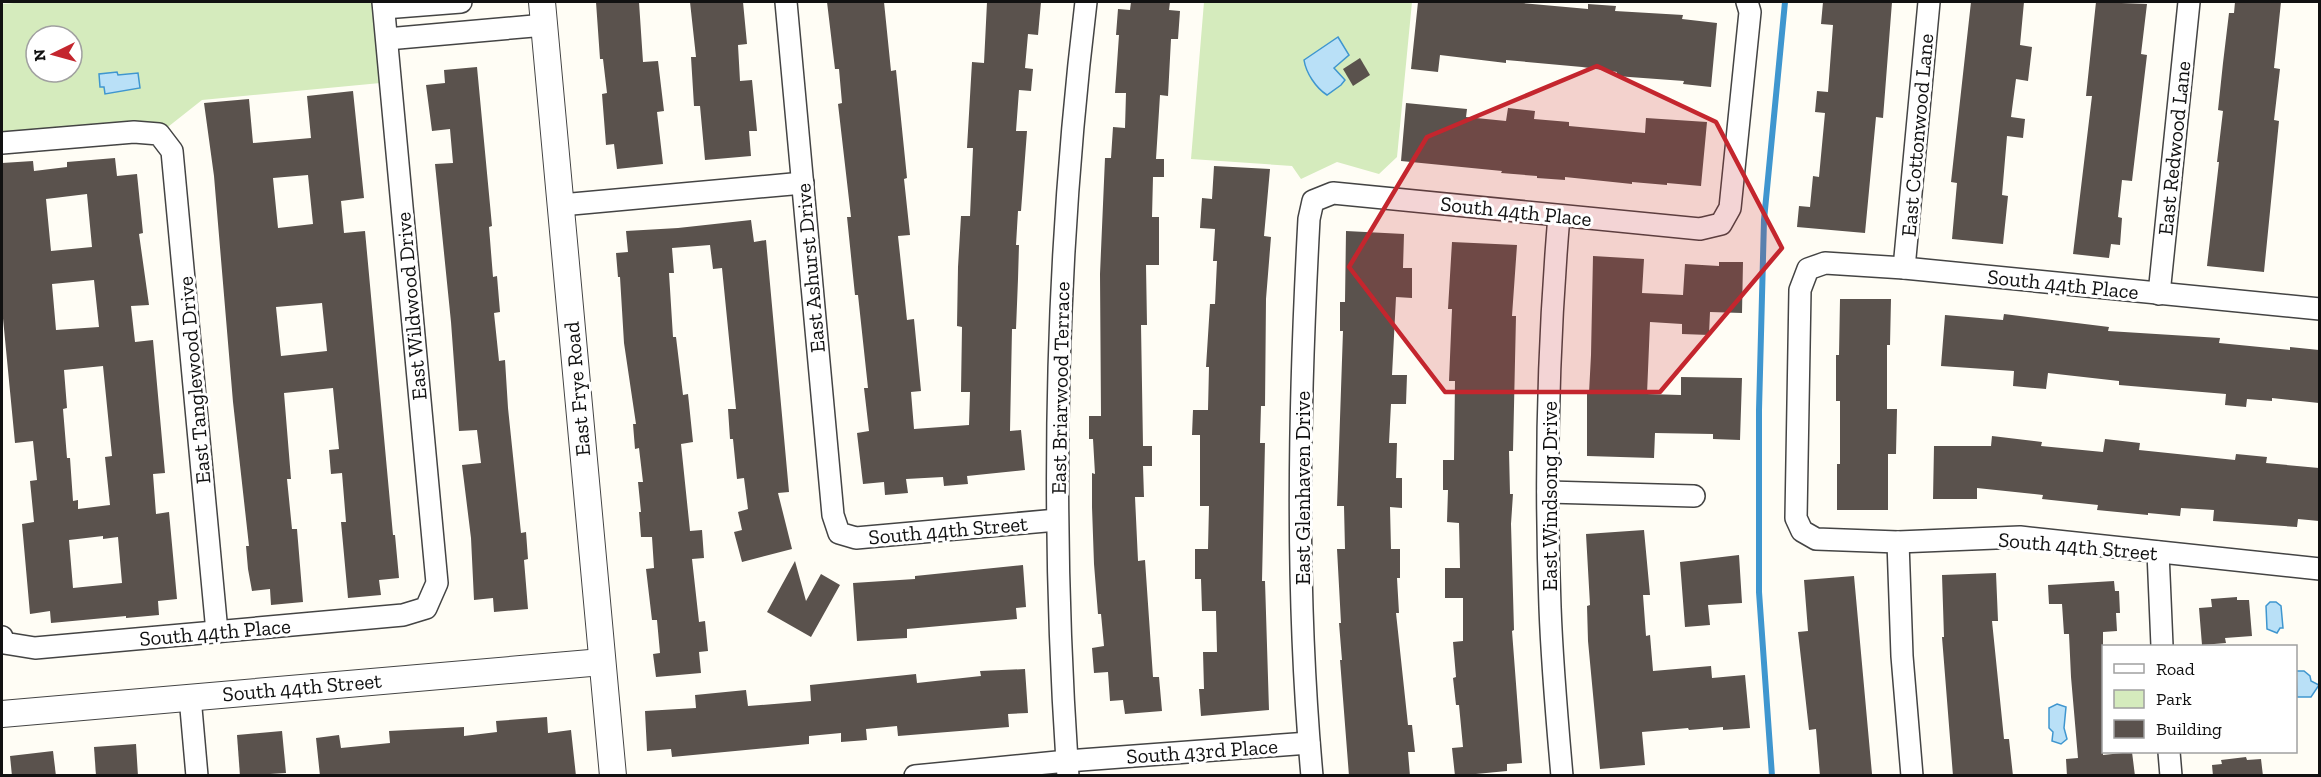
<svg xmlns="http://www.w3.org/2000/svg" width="2321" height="777" viewBox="0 0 2321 777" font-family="'Zilla Slab',serif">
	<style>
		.green { fill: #d5ebbd; fill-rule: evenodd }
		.water { fill: #b9e0f7; stroke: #3f96cf; stroke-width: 1.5 }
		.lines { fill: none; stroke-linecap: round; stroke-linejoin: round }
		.stream { stroke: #3f96cf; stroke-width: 6 }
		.building { fill: #5a524d; fill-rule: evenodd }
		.minor-casing { stroke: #444; stroke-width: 24 }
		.tertiary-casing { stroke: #444; stroke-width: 28 }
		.minor { stroke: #fff; stroke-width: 21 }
		.tertiary { stroke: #fff; stroke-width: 26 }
		.marked { fill: #c4262e; fill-opacity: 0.2; stroke: #c4262e; stroke-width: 4.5; stroke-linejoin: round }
		.labels { text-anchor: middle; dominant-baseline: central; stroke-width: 6; stroke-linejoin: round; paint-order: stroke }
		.street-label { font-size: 21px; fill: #111; stroke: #fff }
	</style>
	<rect width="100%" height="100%" fill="#fffdf5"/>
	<g class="green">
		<path d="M25,2H383L391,82L202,100L159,134L2,143V4ZM36,36H72V72H36Z"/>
		<path d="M1204,2H1412L1397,157L1379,174L1337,162L1301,179L1292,166L1191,159Z"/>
	</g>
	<g class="water">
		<path d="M1338,37L1349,55L1334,68L1345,80L1341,85L1327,95C1316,88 1306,73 1304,60Z"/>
		<path d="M117,72L118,75L138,73L140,88L105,94L104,87H100L99,74Z"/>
		<path d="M2270,602H2276L2281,606L2283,628H2280L2277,633L2267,629L2266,606Z"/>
		<path d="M2296,671H2304L2310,676L2311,681L2319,685L2311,697H2297Z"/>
		<path d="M2057,704L2066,707L2064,728L2067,739L2061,744L2052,741L2053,732L2049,728V708Z"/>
	</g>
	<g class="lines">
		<path class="stream" d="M1772,776L1759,592V410L1764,220L1785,2"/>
	</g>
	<g class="building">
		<path d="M596,2H639L643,62L658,61L664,111L657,112L663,164L617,169L614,144L606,145L602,94L607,93L603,59H600Z"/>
		<path d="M690,2H743L747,44L738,45L740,81L752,80L757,131H749L751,156L705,160L700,106H694L691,57H696Z"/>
		<path d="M827,2H884L891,71L896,70L907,178L904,179L910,235L898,236L907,320L914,319L921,391L911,392L914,429L969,425L970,392H961L962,327L957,326L958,267L961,216H970L973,148H967L972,62L984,63L987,2H1041L1038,35L1028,34L1025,68L1033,69L1031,91L1019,90L1016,131H1027L1021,211H1018L1016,245H1019L1018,279L1016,329H1012L1010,431L1021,430L1025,470L967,476L968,484L944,486L943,477L906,479L908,493L885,495L884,482L863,484L857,433L869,431L864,388H868L858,295H855L847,217H851L838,104L842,103L839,69H835Z"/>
		<path d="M1131,2H1170L1169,10L1180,11L1178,39H1171L1168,96L1160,95L1156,159H1164V177H1153L1152,217H1159V265H1146L1147,325H1141L1143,446H1152V466H1143L1144,497H1135L1138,561L1145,560L1153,677H1159L1162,711L1125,714L1123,700L1110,701L1108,672L1094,673L1092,648L1104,646L1101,614H1098L1094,564L1092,507V473L1095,474L1093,439H1089V416H1101L1100,274L1105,158H1111L1113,127L1125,128L1126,93H1115L1119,35H1116L1118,9L1130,10Z"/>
		<path d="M1418,2H1511L1588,9V4L1616,6L1615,11L1683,15L1682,19L1717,23L1711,87L1683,84L1684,81L1616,76L1617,72L1582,67L1506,60V63L1440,55L1438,72L1411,69Z"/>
		<path d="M1823,2H1892L1883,118L1876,117L1865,233L1797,227L1799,206L1810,207L1813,176L1819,177L1825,113L1815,112L1817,91L1828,92L1833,25L1821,24Z"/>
		<path d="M1971,2H2024L2020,45L2032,47L2028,81L2016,79L2011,117L2025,119L2023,138L2007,136L2002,195L2008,196L2003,244L1952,239L1957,183L1951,182Z"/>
		<path d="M2096,2L2147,4L2141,54L2147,55L2132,181L2122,180L2118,217L2122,218L2120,245L2111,244L2109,258L2073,254L2092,96H2086Z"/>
		<path d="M2235,2H2281L2274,68L2280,69L2274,120L2279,121L2264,272L2207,266L2219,162H2217L2223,111L2218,110L2223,63L2229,13H2234Z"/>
		<path d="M1360,58L1370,75L1353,86L1343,69Z"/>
		<path d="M477,67L492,226L489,227L493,277L497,276L500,312L494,313L499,361L505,360L508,408L521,533L526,532L528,559L524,560L528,609L494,612L493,598L474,600L471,538L462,465L481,463L477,430L459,431L451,322L435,164L453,163L450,129L432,131L426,85L445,83L444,70Z"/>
		<path d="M353,91L364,198L341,201L344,233L365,231L393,535H395L399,578L379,580L381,595L348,598L341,522H346L342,473L331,474L329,450L339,449L333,388L284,393L291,479H287L292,529H297L303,602L271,605L270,589L252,591L248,569L246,546H249L233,402L214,176L204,103L249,99L253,143L311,138L307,96ZM308,175L313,224L278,228L273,178ZM322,303L327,351L281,356L276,307Z"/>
		<path d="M1406,103L1467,109L1466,117L1506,121L1508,108L1535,111L1534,119L1569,122V126L1645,133L1646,118L1707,122L1701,186L1667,183V185L1632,182V184L1565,177V180L1537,178V176L1501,173L1502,171L1401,161Z"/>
		<path d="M115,158L117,176L137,174L143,233L139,234L149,305L131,306L135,342L153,340L165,473L153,474L156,514L169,512L177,599L158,601L159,615L126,618V616L51,623L50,611L30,614L22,524L34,522L30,481L37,480L33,441L15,443L2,308V163L33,161L34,171L67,167V162ZM87,194L92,247L51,251L46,199ZM94,280L99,327L56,330L52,284ZM103,366L112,456L105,457L110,505L78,509V500L73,501L70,458H67L63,409L67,408L64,370ZM103,536V539L118,537L122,583L73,588L69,540Z"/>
		<path d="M1214,166L1270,169L1264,236L1271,237L1266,299L1265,406H1261L1260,443H1265L1262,581H1265L1269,710L1201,716L1199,689H1204L1203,652H1217L1216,611H1202L1201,579H1195V549H1208L1209,506H1200V435H1192L1193,410H1208L1209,367H1206L1210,304H1215L1217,261H1213L1215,229L1200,228L1202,198L1212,199Z"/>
		<path d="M751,220L754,242L766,240L789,492L778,493L792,549L742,562L734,532L742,530L738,512L748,509L744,478L737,479L733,439H730L728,409H736L722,268L713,269L710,245L672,248L674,273H669L673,337H676L683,395L688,394L693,442L681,444L690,531L702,530L704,558L692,559L699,622L705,621L708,651L699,652L701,673L656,677L653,654L660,653L657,620H652L646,569L654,568L652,537H641L639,512H641L638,482H643L639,448L635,449L633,424H636L624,343L620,277H618L616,253L628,252L626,231L678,228Z"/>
		<path d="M1346,231L1404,234L1403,268H1412V298L1396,297L1392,375H1407L1406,404H1391L1389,443H1397L1396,478H1402V508L1390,507L1391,549H1400V578H1397L1399,613H1396L1408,725H1412L1415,752H1408L1410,776H1349L1340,660H1342L1339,623H1341L1337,549H1345L1344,506H1337L1343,331H1340V302H1345Z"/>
		<path d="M1452,242L1517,245L1512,316H1516L1513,451H1509L1510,494H1513L1511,524L1514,630L1512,631L1522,763L1507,764V771L1455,776L1452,748L1463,747L1459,705H1456L1453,678L1456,677L1453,642L1463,641V598H1445V568H1460L1459,523L1447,522L1448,490H1443V460H1454L1455,381H1449L1452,309H1448Z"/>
		<path d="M1593,256L1644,259L1642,293L1683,295L1685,264L1719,266V262H1743L1742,313L1710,312L1709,335L1682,334V324L1650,322L1647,394L1681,395V377L1742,378L1740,440L1713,439V434L1655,433L1654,458L1587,456V393H1589L1591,355Z"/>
		<path d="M1840,299H1891L1890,345H1887V409H1897L1896,454H1888V510H1837V464H1840V401H1836V355H1839Z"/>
		<path d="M2004,314L2109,327L2108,331L2220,338L2219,343L2290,350V347L2319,350V403L2272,398V401L2247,399L2246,407L2225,405L2226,394L2119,385V381L2048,373L2046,389L2013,386L2014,371L1941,366L1945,315L2003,320Z"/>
		<path d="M1992,436L2042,442L2041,446L2103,452L2105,439L2140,443L2139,450L2235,460L2236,454L2267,457L2266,463L2319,468V521L2298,519L2297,527L2213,521L2214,510L2181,508L2180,516L2148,513V515L2097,510L2098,505L2042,499L2043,495L1977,488V499H1933L1934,446H1991Z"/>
		<path d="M1644,530L1650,595H1643L1646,636L1650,635L1653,671L1711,666L1712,678L1745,675L1750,728L1723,730V727L1689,730L1688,728L1642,732L1645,765L1600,769L1588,641L1587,606L1590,605L1586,534Z"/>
		<path d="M1739,555L1742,603L1708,605L1710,625L1685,627L1680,562Z"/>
		<path d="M795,561L806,601L821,574L840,585L811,637L767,612Z"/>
		<path d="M1023,565L1026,607L1016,608L1017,619L907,629V638L857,641L853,583L915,579V576Z"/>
		<path d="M1996,573L1998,621H1992L2004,739H2009L2013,776H1953L1942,637H1944L1942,575Z"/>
		<path d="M1854,576L1872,774L1820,776L1816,729L1809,730L1798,632L1808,631L1804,580Z"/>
		<path d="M2114,581L2115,591H2119L2120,613H2116L2117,631L2103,632V755L2132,752L2135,776H2067L2066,759L2078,758L2071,677L2069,634H2064L2062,604H2049L2048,585Z"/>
		<path d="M2237,597V600H2249L2252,636L2225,638L2226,643L2202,645L2199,608L2212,607L2211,599Z"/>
		<path d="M1025,669L1028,713L1008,714L1009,727L898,736L897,726L866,729L867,740L841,742V733L809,736V744L693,755L672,757L671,749L647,751L645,711L696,708L695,695L746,690L748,706L811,701L810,685L916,674L917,683L981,676L980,671Z"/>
		<path d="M547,717L548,733L571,730L576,776H320L316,738L339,735L341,748L390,743L389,731L464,727V736L497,732L496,721Z"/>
		<path d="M282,731L286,773L240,776L237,735Z"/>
		<path d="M136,744L138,776H96L94,747Z"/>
		<path d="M53,751L56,776H12L10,756Z"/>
		<path d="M2246,757L2247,760L2261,759L2263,776H2213L2212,765L2222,764L2221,760Z"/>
	</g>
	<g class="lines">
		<g class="minor-casing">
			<g id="minor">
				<path d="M786,2L833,515L839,533L856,538L1057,520"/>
				<path d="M384,8L461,2"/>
				<path d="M387,39L545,25"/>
				<path d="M2,143L134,132L159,134L172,151L217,632"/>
				<path d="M561,205L803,183"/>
				<path d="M1559,216C1548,346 1545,477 1550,607C1552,663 1557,720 1562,776"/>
				<path d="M1904,268L1929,2"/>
				<path d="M2159,294L2189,2"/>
				<path d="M2320,309L1904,268L1825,263L1808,269L1800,290L1796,518L1802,531L1816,539L1898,542L2020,537L2320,569"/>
				<path d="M1548,492L1694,496"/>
				<path d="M1898,542L1902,656L1912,776"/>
				<path d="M2158,552L2162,646"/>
				<path d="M2,637L4,643L35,648L403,615L426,608L437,583L383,2"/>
				<path d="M190,697L197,776"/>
				<path d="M2169,752L2171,776"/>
				<path d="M915,776L1067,761L1309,743"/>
				<path d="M1068,776C1050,518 1055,258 1086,2"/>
				<path d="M1312,776C1295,590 1299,404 1309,219L1313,201L1333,193L1700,229L1721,224L1730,208L1750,12L1747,2"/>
			</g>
		</g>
		<g class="tertiary-casing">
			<g id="tertiary">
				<path d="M542,2L613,776"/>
				<path d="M2,714L602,662"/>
			</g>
		</g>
		<use href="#minor" class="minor"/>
		<use href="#tertiary" class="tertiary"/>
	</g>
	<path class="marked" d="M1597,66L1716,122L1782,248L1660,392H1445L1349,267L1427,137Z"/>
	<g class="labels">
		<g class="street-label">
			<text transform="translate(1917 135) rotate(-85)">East Cottonwood Lane</text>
			<text transform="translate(2174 148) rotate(-84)">East Redwood Lane</text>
			<text transform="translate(1516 211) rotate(6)">South 44th Place</text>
			<text transform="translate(810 268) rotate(-95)">East Ashurst Drive</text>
			<text transform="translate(2063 284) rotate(6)">South 44th Place</text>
			<text transform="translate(411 306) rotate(-95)">East Wildwood Drive</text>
			<text transform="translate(194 380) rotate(-95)">East Tanglewood Drive</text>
			<text transform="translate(1060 388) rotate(-89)">East Briarwood Terrace</text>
			<text transform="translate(577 389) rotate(-95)">East Frye Road</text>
			<text transform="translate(1302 488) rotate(-90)">East Glenhaven Drive</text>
			<text transform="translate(1549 496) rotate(-90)">East Windsong Drive</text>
			<text transform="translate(948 530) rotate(-5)">South 44th Street</text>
			<text transform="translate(2078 546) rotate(5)">South 44th Street</text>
			<text transform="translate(215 632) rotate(-5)">South 44th Place</text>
			<text transform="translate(302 687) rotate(-5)">South 44th Street</text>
			<text transform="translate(1202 751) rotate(-4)">South 43rd Place</text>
		</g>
	</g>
	<rect width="2321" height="777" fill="none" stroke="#111111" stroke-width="6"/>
	<rect x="2102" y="645" width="195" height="108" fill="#ffffff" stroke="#a0a0a0" stroke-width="1.5"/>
	<rect x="2114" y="664" width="30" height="9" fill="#ffffff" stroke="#a0a0a0" stroke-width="1.5"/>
	<text x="2156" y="675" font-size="18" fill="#111111">Road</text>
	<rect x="2114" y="690" width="30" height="18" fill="#d5ebbd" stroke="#a0a0a0" stroke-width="1.5"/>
	<text x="2156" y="705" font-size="18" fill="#111111">Park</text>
	<rect x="2114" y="720" width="30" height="18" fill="#5a524d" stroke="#a0a0a0" stroke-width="1.5"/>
	<text x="2156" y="735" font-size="18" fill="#111111">Building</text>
	<g transform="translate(54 54) rotate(265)"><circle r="28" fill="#ffffff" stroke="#a0a0a0" stroke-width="1.5"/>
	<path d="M0-4.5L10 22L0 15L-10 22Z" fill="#c4262e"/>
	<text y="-9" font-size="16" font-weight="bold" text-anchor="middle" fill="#111111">N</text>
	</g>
</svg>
